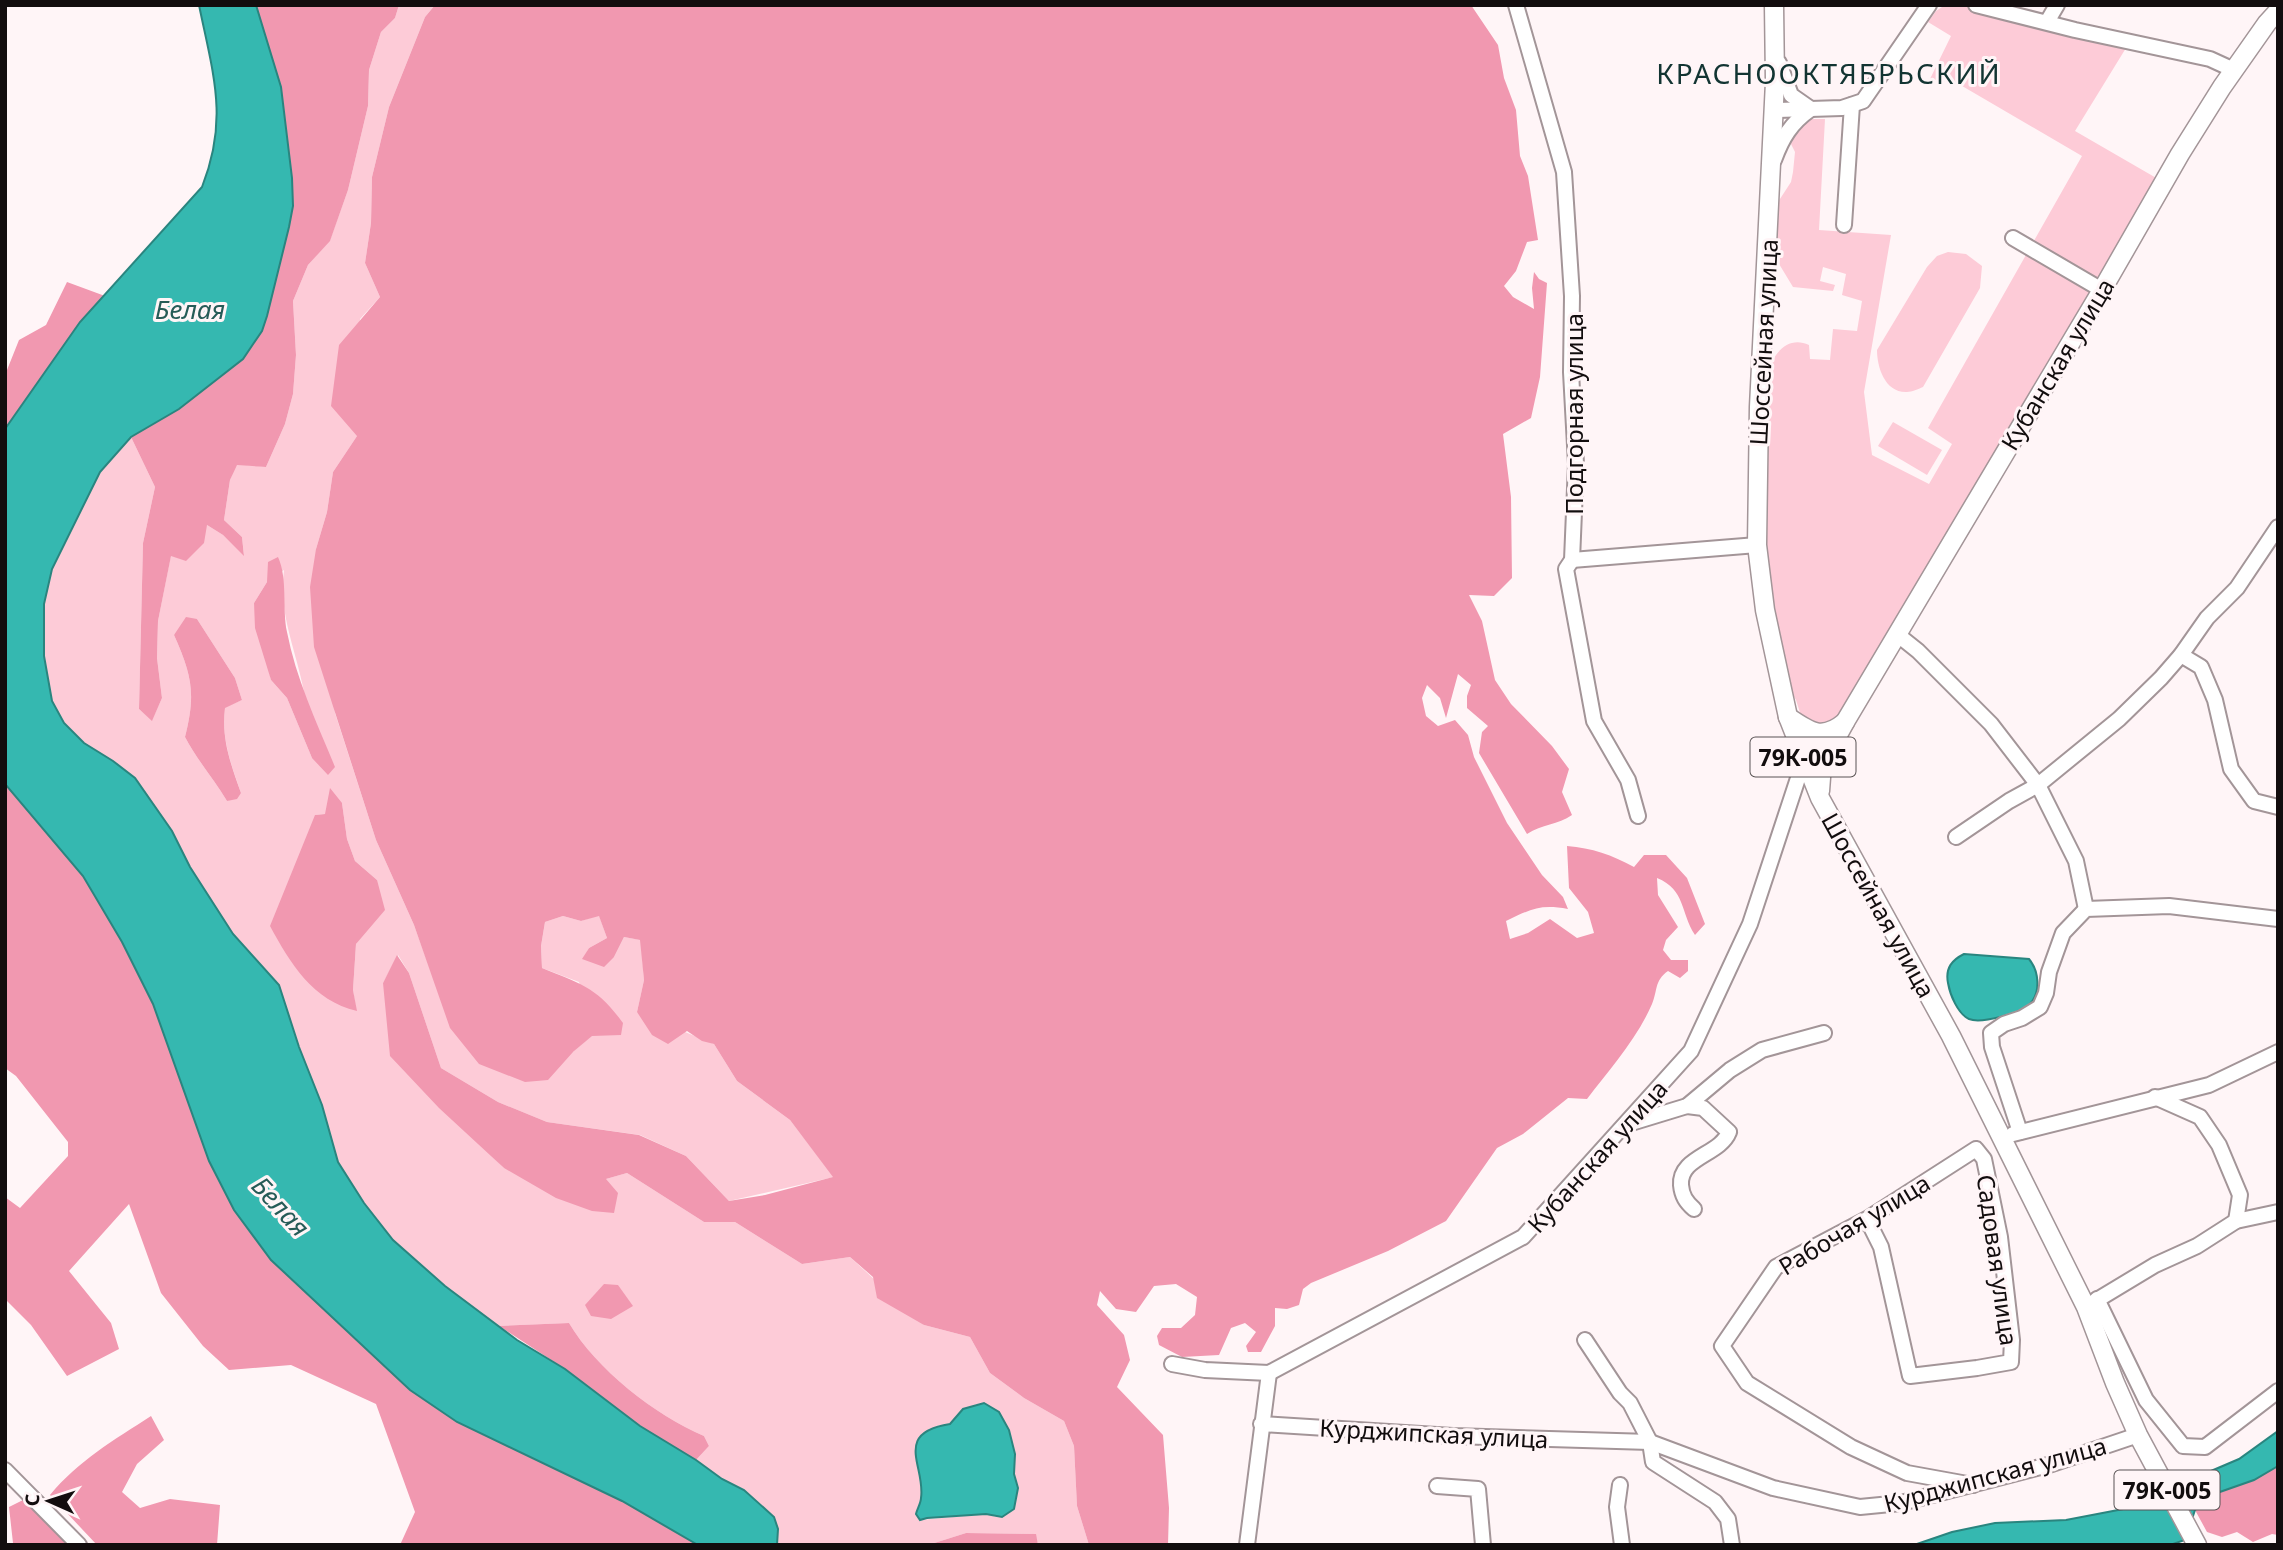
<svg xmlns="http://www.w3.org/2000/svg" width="2283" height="1550" viewBox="0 0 2283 1550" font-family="'Noto Sans',sans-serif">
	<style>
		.green { fill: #fdcbd7; fill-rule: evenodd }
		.forest { fill: #f198b0 }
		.water { fill: #35b8b0; stroke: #2a857f; stroke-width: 2 }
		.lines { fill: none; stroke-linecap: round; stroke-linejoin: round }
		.minor-casing { stroke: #a39598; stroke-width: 18 }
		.major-casing { stroke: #a39598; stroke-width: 21 }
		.minor { stroke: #fff; stroke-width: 14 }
		.major { stroke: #fff; stroke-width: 18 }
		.labels { text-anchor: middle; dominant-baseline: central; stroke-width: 6; stroke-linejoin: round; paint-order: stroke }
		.shield { fill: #fff5f7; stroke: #595354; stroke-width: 2 }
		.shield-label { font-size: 23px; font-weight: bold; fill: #120d0e }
		.street-label { font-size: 24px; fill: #120d0e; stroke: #fff5f7 }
		.water-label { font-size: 26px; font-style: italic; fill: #265b57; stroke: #fff5f7 }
		.quarter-label { font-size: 28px; letter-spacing: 2px; fill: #123432; stroke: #fff5f7 }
	</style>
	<rect width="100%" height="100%" fill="#fff5f7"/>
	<g class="green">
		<path d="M399,5H435L425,17L389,107L372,177L371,223L365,263L380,297L360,319L357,436L333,472L327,512L316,549L335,713L376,840L414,925L431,972L573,1052L592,1035L579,982L542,968L541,946L545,922L563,916L581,921L599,915L607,938L589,948L583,959L614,957L624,937L641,940L644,980L637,1012L714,1044L737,1081L790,1120L834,1177L729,1201L686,1156L640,1135L547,1122L498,1102L441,1068L409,973L398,955L383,983L479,1143L504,1168L606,1179L627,1173L704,1222H735L802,1264L850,1257L924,1325L970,1337L990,1373L1024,1398L1064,1421L1074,1446L1077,1506L1089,1545H1038L1035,1534L966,1533L928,1545H777L778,1529L744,1490L722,1479L696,1460L709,1446L704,1436C655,1415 596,1369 569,1323L499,1326L445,1286L393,1240L364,1203L338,1162L322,1105L299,1047L278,985L233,934L190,867L172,831L135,778L113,761L84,743L64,723L52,701L44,656V604L52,569L100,472L131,437L155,487L143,543L139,709L152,720L162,698L157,658L158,621L171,555L207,525L223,535L244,555L242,537L224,520L230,480L236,464L266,467L285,424L293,394L296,355L293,301L308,265L330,240L348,190L368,106L369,70L381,32L395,18ZM284,570C278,611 295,648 303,687C308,710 309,735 312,758L287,698L271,680L254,603L267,582ZM197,619L235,678L242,700L225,707C221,738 231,764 241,793L227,801C214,779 197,760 185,737C196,694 192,675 174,635ZM342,803L347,839L355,861L377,880L364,932L356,944L353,990L356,1010L315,815L325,814ZM963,1409L1015,1454L1014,1474L1018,1488L1014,1509L1002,1517L986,1514L920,1520L916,1514L921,1499V1489L936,1426L950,1424Z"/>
		<path d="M1945,5H1961L2126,48L2075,131L2158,179L1841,718L1830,727L1803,722L1796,700L1787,685L1770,603L1765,543L1768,374C1772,355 1787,335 1809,345L1810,359L1830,360L1833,329L1857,331L1862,301L1842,295L1846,274L1823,267L1820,281L1835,285L1833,291L1793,287L1773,254L1776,205L1791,182L1793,172L1795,152L1791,144L1792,134L1808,119H1825L1819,230L1891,235L1864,392L1872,455L1929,484L1952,444L1928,428L2082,156L1957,83L1930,79L1951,36L1928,22L1936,11Z"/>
		<path d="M1948,252L1966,254L1982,266L1980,288L1923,387C1918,389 1912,392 1907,392C1885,393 1877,367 1877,350L1927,267L1937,256Z"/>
		<path d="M1893,422L1942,450L1927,475L1878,446Z"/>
	</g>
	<g class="forest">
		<path d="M256,5H399L395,18L381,32L369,70L368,106L348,190L330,241L308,265L293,301L296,355L293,394L285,424L266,467L237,465L230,480L224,520L242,537L244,556L223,535L207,525L204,543L186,561L171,556L158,621L157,658L162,698L152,721L139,709L143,543L155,487L131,437L179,409L243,359L267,316L289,227L293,206L292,178L281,87Z"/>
		<path d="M435,5H1471L1498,45L1504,78L1516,110L1520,156L1528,176L1538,240L1527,242L1516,271L1504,286L1513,297L1534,309L1532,288L1534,272L1539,279L1547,283L1540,377L1531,418L1503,434L1511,497L1512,578L1494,596L1469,595L1482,621L1495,680L1511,704L1552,746L1569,769L1562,792L1572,815C1558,825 1542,824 1527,834L1479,753L1482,732L1488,726L1467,708V696L1471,685L1458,674L1446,718L1440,698L1427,685L1422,698L1426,716L1438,726L1455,720L1468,735L1474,757L1507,823L1542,875L1563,897L1568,909C1540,904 1531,909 1506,921L1510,939L1528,933L1550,919L1577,938L1594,933L1588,912L1569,888L1567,846C1592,848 1612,855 1634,867L1644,855H1666L1687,878L1705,924L1695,935C1680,912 1686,890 1657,878L1658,895L1678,927L1666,940L1663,950L1671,960H1688V971L1680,978L1668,971C1654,981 1658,990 1652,1004C1637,1039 1609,1070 1587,1099L1568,1098L1523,1134L1497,1148L1446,1221L1388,1251L1311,1283L1303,1289L1299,1305L1287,1309L1275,1308V1326L1261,1352H1248L1246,1346L1256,1332L1245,1323L1231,1328L1219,1355L1182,1357L1159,1345L1157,1336L1162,1328H1181L1195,1315L1197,1297L1176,1284L1154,1286L1136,1312L1116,1309L1100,1291L1097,1305L1124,1335L1130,1360L1117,1387L1163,1435L1169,1508L1168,1545H1089L1077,1506L1074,1446L1064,1421L1024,1398L990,1373L970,1337L924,1325L877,1298L873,1277L850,1257L802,1264L735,1222H704L627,1173L606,1179L618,1193L614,1213L592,1211L556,1198L504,1168L439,1108L390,1056L383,983L397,955L409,973L441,1068L498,1102L547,1122L639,1135L686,1156L729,1201L765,1195L833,1177L790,1120L737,1081L714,1044L702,1041L687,1031L668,1044L652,1035L637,1012L644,980L640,940L624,937L614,957L604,967L582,959L589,948L607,938L599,916L581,921L563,916L545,922L541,946L542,968C581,984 597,987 623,1023L621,1035L592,1036L573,1052L548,1080L525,1082L479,1064L450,1028L414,925L376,840L314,647L310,587L316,549L327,512L333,472L357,436L331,406L339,345L380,297L365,263L371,223L372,177L389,107L425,17Z"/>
		<path d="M67,282L105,296L80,322L5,429V375L19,340L46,325Z"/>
		<path d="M278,557C288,579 282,608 287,632C296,679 317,723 335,767L328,775L312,758L287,698L271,680L255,628L254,603L267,582L268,562Z"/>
		<path d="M186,617L197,619L235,678L242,700L225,708C221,738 231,765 241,793L237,799L227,801C214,779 197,760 185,737C196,694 192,675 174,635Z"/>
		<path d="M5,784L83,876L122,942L153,1004L209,1161L234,1210L344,1329L410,1390L457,1422L622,1501L698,1545H400L415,1512L376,1404L291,1365L229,1370L203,1346L161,1293L129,1204L69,1271L111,1323L119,1349L67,1376L31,1325L5,1299V1197L20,1208L68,1156V1142L16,1076L5,1068Z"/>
		<path d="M330,788L342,803L347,839L355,861L377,880L385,910L356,944L353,990L357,1011C313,1001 290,963 270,926L315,815L325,814Z"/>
		<path d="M604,1284L618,1285L633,1306L611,1319L591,1316L585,1305Z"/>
		<path d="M569,1323C596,1369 655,1415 704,1436L709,1446L696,1460L640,1426L565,1369L499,1326Z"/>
		<path d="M151,1416L164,1440L137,1464L122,1492L140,1508L170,1499L220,1505L217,1545H97L50,1495C78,1461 114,1440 151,1416Z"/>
		<path d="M2278,1466V1535L2272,1534L2253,1542L2237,1532L2222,1537L2207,1532L2195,1510L2217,1493L2254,1480Z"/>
		<path d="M23,1500L30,1501L75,1545H9L13,1543L9,1507Z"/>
		<path d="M966,1533L1036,1534L1038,1545H928Z"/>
	</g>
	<g class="water">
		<path d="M199,5H256L281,87L292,178L293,206L289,227L267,316L262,331L243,359L179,409L131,437L100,472L52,569L44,604V656L52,701L64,723L84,743L113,761L135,778L172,831L190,867L233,934L279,985L299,1047L322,1105L338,1162L364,1203L393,1240L445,1286L517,1340L565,1369L640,1426L696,1460L722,1479L744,1490L774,1517L778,1529L777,1545H698L622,1501L457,1422L410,1390L271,1260L234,1210L209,1161L153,1004L122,942L83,876L5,784V429L80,322L202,187C229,119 213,74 199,5Z"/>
		<path d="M1964,954L2029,959C2039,971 2041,992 2030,1004C2022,1013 1981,1024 1969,1019C1958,1014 1950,995 1948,983C1945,968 1952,960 1964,954Z"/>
		<path d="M984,1403L999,1412L1009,1430L1015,1454L1014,1474L1018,1488L1014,1509L1002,1517L986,1514L927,1518L920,1520L916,1514C917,1509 921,1503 921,1498C926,1467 892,1433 950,1424L963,1409Z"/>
		<path d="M2278,1431V1466L2254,1480L2217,1493L2195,1510L2185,1540L2170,1545H1914L1952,1532L1995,1523L2066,1520L2139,1506L2163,1497L2211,1471L2239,1459Z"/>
	</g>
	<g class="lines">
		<g class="minor-casing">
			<g id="minor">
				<path d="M1516,5L1564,172L1572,296L1571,372L1576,464L1572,560L1566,569L1594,721L1628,780L1638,816"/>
				<path d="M1976,5L2075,30L2210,59L2234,70"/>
				<path d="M2047,22L2057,5"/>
				<path d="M1774,110L1842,108L1863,101L1929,5"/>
				<path d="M1774,160C1782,138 1791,123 1811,109L1791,95L1779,63"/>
				<path d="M1844,225L1852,105"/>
				<path d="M2013,238L2102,290"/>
				<path d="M1572,560L1757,545"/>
				<path d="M1898,635L1918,651L1991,724L2038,785L2076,861L2086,909"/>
				<path d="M2181,655L2201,667L2215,700L2231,769L2254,801L2278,807"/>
				<path d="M1956,837L2009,801L2038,785L2119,719L2161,678L2181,655L2207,618L2237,588L2278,527"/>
				<path d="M2155,1097L2200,1117L2219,1145L2240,1195L2236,1221"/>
				<path d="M1687,1106L1703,1108L1729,1132C1720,1155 1679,1157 1681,1185C1682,1196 1686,1202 1694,1209"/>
				<path d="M1628,1124L1687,1106L1730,1070L1762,1050L1824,1033"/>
				<path d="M2020,1132L1992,1047L1991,1033L2004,1024L2022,1018L2040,1007L2046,993L2049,972L2063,933L2086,909L2169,906L2278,919"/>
				<path d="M2013,1134L2209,1085L2278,1052"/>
				<path d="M1867,1219L1881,1247L1910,1376L1977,1368L2011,1362L2012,1340L2000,1237L1984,1159L1976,1149L1867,1219L1776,1267L1722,1346L1747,1383L1851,1447L1907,1473L1973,1485"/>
				<path d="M2097,1299L2146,1400L2183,1446L2205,1447L2278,1391"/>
				<path d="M2092,1303L2155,1265L2197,1246L2236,1221L2278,1212"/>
				<path d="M1585,1340L1620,1393L1630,1403L1650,1442L1653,1462L1715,1502L1728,1519L1732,1545"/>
				<path d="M1172,1364L1205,1370L1269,1373L1523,1237L1691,1051L1750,924L1804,760"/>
				<path d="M1261,1424L1453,1436L1650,1442L1773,1488L1860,1507L1901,1503L2052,1464L2138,1435"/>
				<path d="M5,1470L79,1545"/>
				<path d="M1620,1485L1617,1507L1622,1545"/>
				<path d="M1437,1486L1478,1489L1483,1545"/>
				<path d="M1247,1545L1269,1373"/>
			</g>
		</g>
		<g class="major-casing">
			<g id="major">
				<path d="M1774,5L1775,82L1759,407L1757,545L1765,610L1788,717L1820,798L1951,1036L2086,1307L2115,1383L2138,1435L2197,1545"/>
				<path d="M1788,717C1810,732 1822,741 1845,722"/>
				<path d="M1820,791L1822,764L1845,722L2102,290L2180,154L2222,87L2267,23L2278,11"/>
			</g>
		</g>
		<use href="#minor" class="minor"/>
		<use href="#major" class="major"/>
	</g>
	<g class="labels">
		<g class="shield">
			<rect x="1750.5" y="737.5" width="105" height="39" rx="5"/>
			<rect x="2114.5" y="1470.5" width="105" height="39" rx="5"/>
		</g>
		<g class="shield-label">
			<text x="1803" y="757">79К-005</text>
			<text x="2167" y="1490">79К-005</text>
		</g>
		<g class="street-label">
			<text transform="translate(1763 342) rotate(-87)">Шоссейная улица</text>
			<text transform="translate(2057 364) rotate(-59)">Кубанская улица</text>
			<text transform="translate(1573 414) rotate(-90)">Подгорная улица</text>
			<text transform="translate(1879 905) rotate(61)">Шоссейная улица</text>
			<text transform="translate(1597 1156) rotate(-48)">Кубанская улица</text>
			<text transform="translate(1854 1224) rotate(-31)">Рабочая улица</text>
			<text transform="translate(1998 1260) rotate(82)">Садовая улица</text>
			<text transform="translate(1434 1433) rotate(3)">Курджипская улица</text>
			<text transform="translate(1995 1474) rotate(-15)">Курджипская улица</text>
		</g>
		<g class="water-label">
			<text x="190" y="309">Белая</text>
			<text transform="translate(281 1206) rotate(47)">Белая</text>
		</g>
		<g class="quarter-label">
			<text x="1829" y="73">КРАСНООКТЯБРЬСКИЙ</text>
		</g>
	</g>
	<rect width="2283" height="1550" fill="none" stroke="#120d0e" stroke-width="14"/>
	<g transform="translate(49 1501) rotate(273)" stroke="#fff5f7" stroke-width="5" paint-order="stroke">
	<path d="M0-5L12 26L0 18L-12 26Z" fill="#120d0e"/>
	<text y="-10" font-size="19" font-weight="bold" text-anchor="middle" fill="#120d0e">С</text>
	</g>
</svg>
